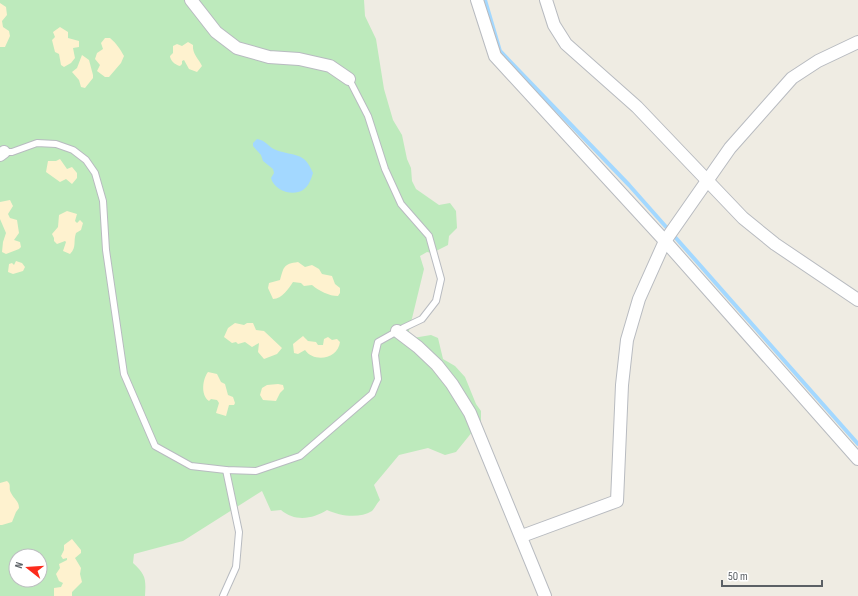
<svg xmlns="http://www.w3.org/2000/svg" width="858" height="596" viewBox="0 0 858 596" font-family="'Sofia Sans Condensed',sans-serif">
	<style>
		.green { fill: #bdeabc; fill-rule: evenodd }
		.sand { fill: #fef2cf }
		.water { fill: #a3d8ff }
		.lines { fill: none; stroke-linecap: round; stroke-linejoin: round }
		.stream { stroke: #a3d8ff; stroke-width: 4 }
		.service-casing { stroke: #b8bbc0; stroke-width: 8 }
		.minor-casing { stroke: #b8bbc0; stroke-width: 14 }
		.service { stroke: #fff; stroke-width: 6 }
		.minor { stroke: #fff; stroke-width: 12 }
	</style>
	<rect width="100%" height="100%" fill="#efece3"/>
	<path class="green" d="M0,0H364L365,16L376,39L384,89L393,120L402,135L407,159L411,168L412,181L416,189L439,205L450,203L456,211L457,228L449,236L448,245L432,253L427,252L420,256L424,269L407,339L431,335L438,338L443,359L455,366L465,377L476,404L481,411V421L456,452L445,455L428,448L399,455L374,485L380,500C377,503 375,508 372,511C359,519 340,516 327,510C313,519 295,522 281,510L271,511L262,491L183,541L134,554L133,563C146,575 146,579 145,596H0ZM16,556H40V580H16Z"/>
	<g class="sand">
		<path d="M0,3L6,7L7,15L2,21L3,27L9,31L10,36L5,47H0Z"/>
		<path d="M60,27L68,32V38L79,41V47L73,48L75,58L71,63L64,67L61,65L59,54L55,52L52,40L55,37L53,32Z"/>
		<path d="M105,38H110C117,44 120,49 124,56L121,63L109,77H105L97,71L100,65L95,59L97,53L103,49L101,43Z"/>
		<path d="M188,42L193,45C192,54 199,59 202,66L197,72L189,69L184,60L182,61V64L180,66C175,65 170,60 170,56L173,53V46L177,44L182,46Z"/>
		<path d="M82,55L89,60L93,75V78L85,88L81,87L79,80L72,72L77,68Z"/>
		<path d="M60,159L67,169L72,167L77,173V178L72,184L66,179L60,182L46,172L48,161H56Z"/>
		<path d="M10,200L13,206L8,214L10,218L17,220L19,233L14,240L20,242L21,247L19,249L6,254L2,252L3,242L6,233L0,219V202Z"/>
		<path d="M67,211L77,214L75,221L77,223L80,220L83,223L81,230L76,233C73,241 77,247 70,254L63,251L66,242L65,241L57,244L54,241V238L52,234L58,227L59,215Z"/>
		<path d="M16,261L22,263L25,267L23,271L13,274L8,272L9,264L12,263L14,265Z"/>
		<path d="M298,262L305,267L312,265L319,269L322,274L332,276L335,284L340,288V293L338,296C329,296 319,291 312,285L304,286L301,283L293,282C289,288 282,299 273,299L268,288L269,283L280,280C284,267 283,264 298,262Z"/>
		<path d="M235,323L244,325L247,323H253L256,330L264,331L282,348L277,354L264,359L258,352L259,343L252,347L245,342L238,344L236,342L232,343L224,337L228,328Z"/>
		<path d="M303,336L308,341L316,342L318,345H323L324,339L328,337L332,340L337,339L340,342C338,359 314,363 305,350L298,354L294,353L293,344Z"/>
		<path d="M208,372L217,374L221,382L225,384L228,395L233,397L235,403L234,405H229L226,416L216,413L219,403L217,400L211,399L209,401C200,395 203,378 208,372Z"/>
		<path d="M278,384L283,385L284,389L280,393L276,401L263,400L260,395L262,388L267,385Z"/>
		<path d="M7,481C12,485 8,488 11,493C14,499 19,501 19,508L16,512L12,522L2,525H0V483Z"/>
		<path d="M72,539L81,550V553L75,558L81,568L80,574L82,582L72,592V596H54V588L61,587L63,583L59,581L56,574L60,568L59,564L67,560V558L63,559L61,556L64,550V545Z"/>
	</g>
	<path class="water" d="M257,139C266,140 268,147 276,150C295,157 304,151 313,173C311,179 309,186 303,190C292,197 274,190 271,178L274,173L273,169L263,161L261,155L253,146V143Z"/>
	<g class="lines">
		<g class="stream">
			<path d="M485,0L500,51L629,185L667,228"/>
			<path d="M675,237L858,444"/>
		</g>
		<g class="service-casing">
			<g id="service">
				<path d="M4,152H12L37,143L56,144L73,150L86,160L95,173L103,201L106,250L124,374L155,446L191,466L226,470L256,471L300,456L372,394L378,379L375,355L378,342L403,328L422,319L436,301L441,279L429,236L401,204L385,169L368,116L349,79"/>
				<path d="M223,596L236,567L239,532L226,470"/>
			</g>
		</g>
		<g class="minor-casing">
			<g id="minor">
				<path d="M191,0L216,32L237,48L269,57L299,59L330,66L349,79"/>
				<path d="M477,0L495,56L665,241L858,459"/>
				<path d="M546,0L554,25L566,44L637,107L743,218L775,244L858,300"/>
				<path d="M0,155L4,152"/>
				<path d="M397,331L418,347L437,365L452,384L470,413L545,596"/>
				<path d="M522,536L617,501L622,385L627,340L639,299L665,241L730,148L792,78L818,61L858,42"/>
			</g>
		</g>
		<use href="#service" class="service"/>
		<use href="#minor" class="minor"/>
	</g>
	<g transform="translate(28 568) rotate(287)"><circle r="19" fill="#ffffff" stroke="#bdbfc1"/>
	<path d="M0-3L7 15L0 10L-7 15Z" fill="#fc2b1c"/>
	<text y="-6" font-size="11" font-weight="bold" text-anchor="middle" fill="#5b6065">N</text>
	</g>
	<path d="M722 580v6h100v-6" fill="none" stroke="#5b6065" stroke-width="2"/>
	<text x="728" y="580" font-size="12" fill="#5b6065" stroke="#ffffff" stroke-width="3" paint-order="stroke">50 m</text>
</svg>
